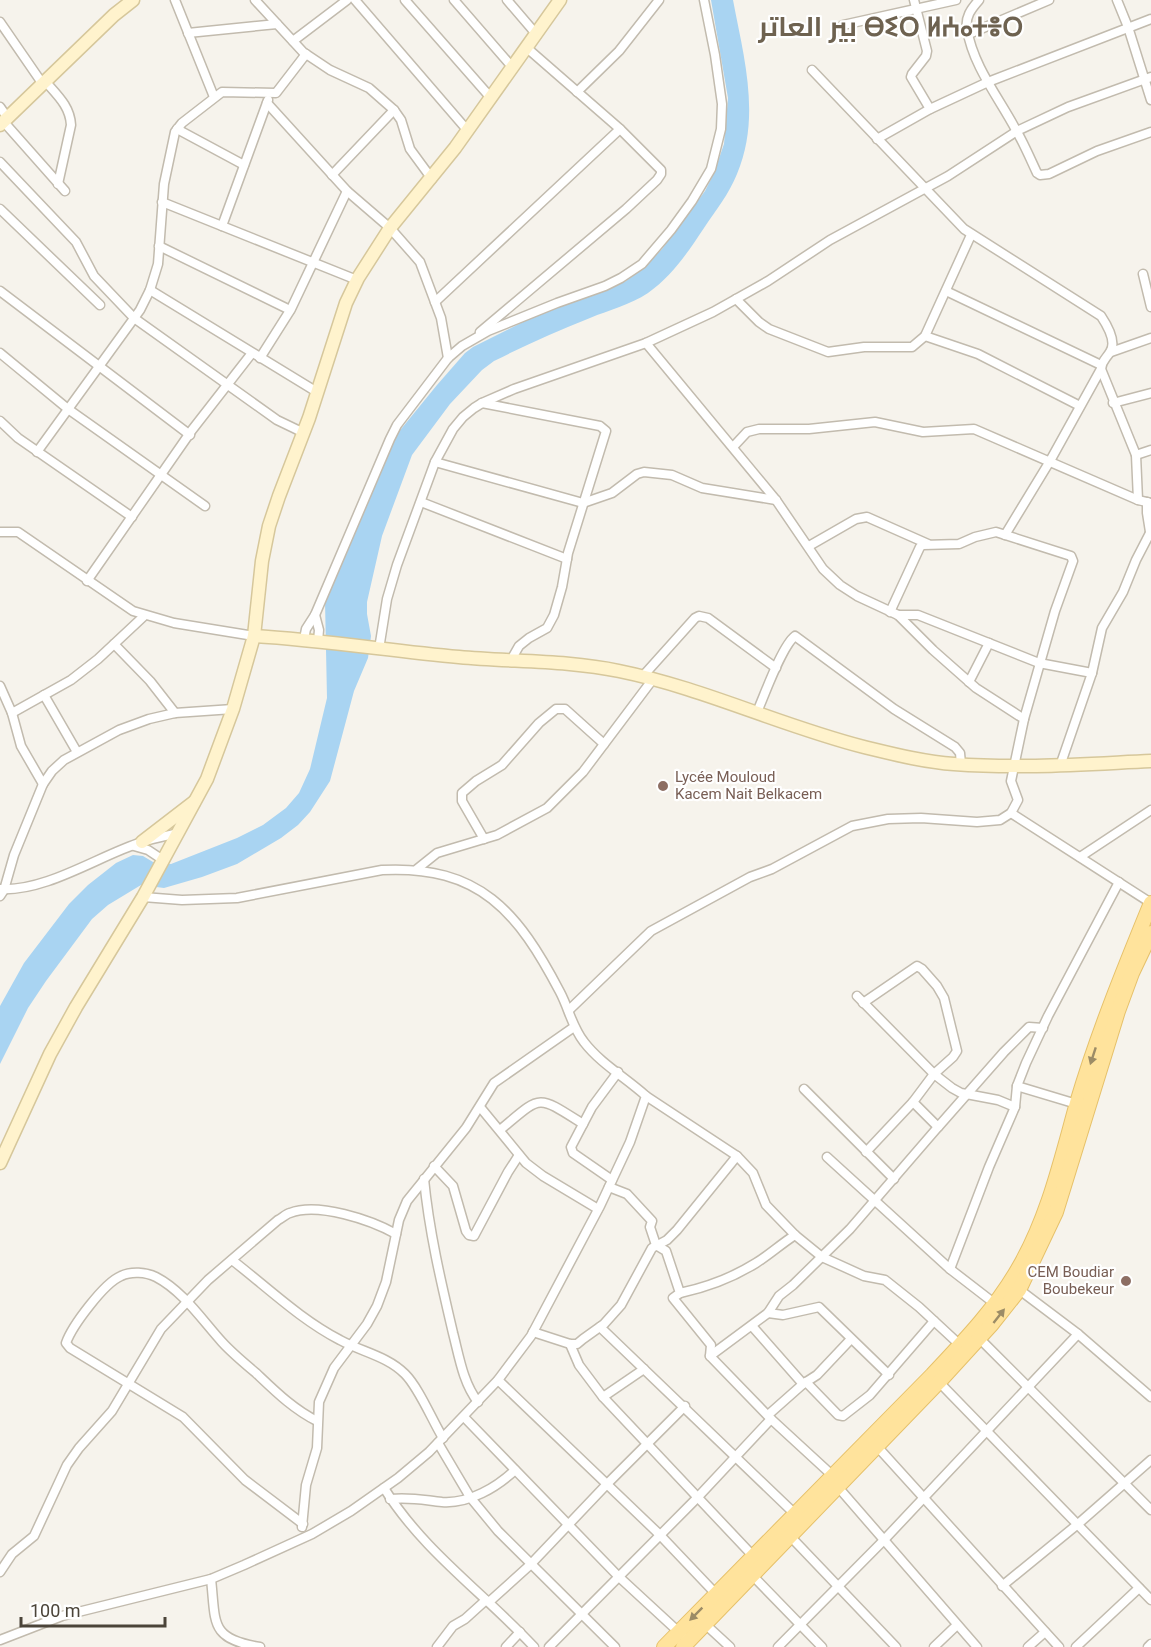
<svg xmlns="http://www.w3.org/2000/svg" width="1151" height="1647" viewBox="0 0 1151 1647" font-family="Roboto,Cairo,'Noto Sans Tifinagh',sans-serif">
	<style>
		.water { fill: #a9d4f2 }
		.lines { fill: none; stroke-linecap: round; stroke-linejoin: round }
		.street-casing { stroke: #c2bbae; stroke-width: 11 }
		.secondary-casing { stroke: #d6c79b; stroke-width: 15 }
		.primary-casing { stroke: #e6c16a; stroke-width: 16 }
		.street { stroke: #fff; stroke-width: 8 }
		.secondary { stroke: #fff3cd; stroke-width: 12 }
		.primary { stroke: #ffe39c; stroke-width: 14 }
		.oneway { fill: #9c8c66 }
		.education-dot { fill: #8d6e63; stroke: #fff; stroke-width: 2 }
		.labels { text-anchor: middle; dominant-baseline: central; stroke-width: 4.5; stroke-linejoin: round; paint-order: stroke }
		.education-label { font-size: 15px; fill: #785e54; stroke: #fff; text-anchor: start }
		.town-label { font-size: 27px; font-weight: bold; fill: #6e6250; stroke: #fff }
	</style>
	<rect width="100%" height="100%" fill="#f6f3ec"/>
	<path class="water" d="M711,0H733C744,58 761,117 737,174C729,194 716,210 704,228C688,252 672,276 648,293C630,305 609,310 590,318C557,331 526,345 494,361L482,370L450,404L412,455L382,536L367,602V614L371,636L368,658L354,691L330,781L310,812L298,825L281,838L237,864L202,877L164,888L141,885L108,905L92,919L46,981L28,1008L0,1064V1006L24,963L69,904L88,885L116,863L133,855L143,856L153,862L171,864L237,838L263,825L286,808L299,793L310,769L327,698L325,601L397,434L437,385L465,353L473,347L541,313L626,281L645,267L662,249L705,191L714,173L724,144L728,98Z"/>
	<g class="lines">
		<g class="street-casing">
			<g id="street">
				<path d="M175,0L214,97"/>
				<path d="M255,0L303,52L330,70L369,88L394,110L401,120L410,149L432,179"/>
				<path d="M355,0L468,131"/>
				<path d="M405,0L491,98"/>
				<path d="M454,0L513,68"/>
				<path d="M507,0L537,35"/>
				<path d="M914,0L927,51L926,56L912,74L911,77L930,109"/>
				<path d="M979,0C971,9 965,17 967,29C973,66 999,98 1016,130C1024,144 1030,158 1037,173L1040,175L1049,174L1097,151L1151,132"/>
				<path d="M1117,0L1128,27L1151,100"/>
				<path d="M0,22L42,83"/>
				<path d="M843,25L956,0"/>
				<path d="M188,33L277,24"/>
				<path d="M969,34L1049,0"/>
				<path d="M293,41L347,0"/>
				<path d="M812,70L964,229L1101,316C1107,325 1117,342 1110,352C1106,359 1102,360 1101,369L1136,455L1138,500"/>
				<path d="M45,81C57,95 70,106 71,125L58,184"/>
				<path d="M577,92L619,51L659,0"/>
				<path d="M267,103L347,191L390,228L420,262L441,318L448,358"/>
				<path d="M0,107L7,117"/>
				<path d="M3,121L65,191"/>
				<path d="M177,129L244,165"/>
				<path d="M877,139L930,109L988,82L1151,19"/>
				<path d="M0,162L76,242L94,276L134,318L277,420L304,433"/>
				<path d="M332,175L394,110"/>
				<path d="M162,202L357,280"/>
				<path d="M0,209L100,305"/>
				<path d="M222,226L268,100"/>
				<path d="M159,246L290,310"/>
				<path d="M1143,274L1151,307"/>
				<path d="M150,290L317,392"/>
				<path d="M0,291L190,435"/>
				<path d="M946,291L1101,365"/>
				<path d="M736,299L759,322L769,329L828,352L864,347H912L925,336L971,235"/>
				<path d="M435,302L620,129"/>
				<path d="M480,332L626,209L657,180L661,174V170L620,129L527,48"/>
				<path d="M925,336L978,354L1080,406"/>
				<path d="M1111,352L1151,338"/>
				<path d="M0,353L68,409L205,506"/>
				<path d="M260,358L291,309L347,191"/>
				<path d="M482,403L600,426L606,431L568,553L562,587L554,615L547,628L529,638L519,646L511,660"/>
				<path d="M1113,403L1151,393"/>
				<path d="M0,421L18,438L132,517"/>
				<path d="M733,447L747,432L759,429H809L875,422L923,432L974,429L1138,500L1151,503"/>
				<path d="M37,452L140,310L150,290L158,264L164,184L175,132L182,123L222,92L276,93L306,54"/>
				<path d="M1136,455L1151,450"/>
				<path d="M435,462L583,503L612,493L637,474L644,472L672,475L702,488L776,500"/>
				<path d="M421,502L567,559"/>
				<path d="M1147,502V513L1150,532"/>
				<path d="M0,532H18L133,611L174,623L254,636"/>
				<path d="M1005,535L1050,461L1101,369"/>
				<path d="M809,546L856,519L867,517L928,544"/>
				<path d="M87,581L192,430L252,353"/>
				<path d="M890,612L920,547L923,545L959,544L975,537L996,532L1071,556L1073,561L1055,611L1024,719"/>
				<path d="M315,615L319,630L318,641"/>
				<path d="M898,615H918L1039,663L1092,673L1060,766"/>
				<path d="M304,639L306,629L315,615L390,439L397,425L448,358L462,346L488,331L557,303L605,286L621,278L642,264L671,230L692,201L711,169L721,129L722,104L715,55L704,0"/>
				<path d="M114,644L150,681L175,713"/>
				<path d="M379,649L387,599L397,565L435,462L453,429L463,417L474,408L482,403L514,389L646,343L713,312L768,281L830,240L948,176L1017,131L1068,107L1151,77"/>
				<path d="M1092,673L1102,628L1123,592L1136,560L1151,531"/>
				<path d="M643,676L695,618L699,616L708,618L776,668"/>
				<path d="M969,682L989,643"/>
				<path d="M0,686L12,713L21,746L43,784"/>
				<path d="M44,695L77,752"/>
				<path d="M757,712C765,694 782,646 795,636L894,709L955,747L960,753L961,764"/>
				<path d="M12,713L71,680L98,659L144,616"/>
				<path d="M1011,813L1151,903"/>
				<path d="M484,839L462,801V793L476,781L502,765L539,723L556,709H565L604,744"/>
				<path d="M134,846L148,850L163,860"/>
				<path d="M1080,857L1151,810"/>
				<path d="M417,869L437,853L497,835L547,808L583,772L653,679"/>
				<path d="M0,889C46,892 100,855 142,842C154,838 167,836 179,833"/>
				<path d="M0,896L4,890L14,855L43,784L52,771L64,760L119,730L149,719L175,713L233,709"/>
				<path d="M857,996L934,1074L952,1088L961,1093L998,1100L1015,1107"/>
				<path d="M863,1003L917,966L922,969L937,986L944,998L957,1051L953,1057L934,1074L913,1102L938,1127L1004,1052L1029,1027L1043,1028"/>
				<path d="M569,1010L651,931L750,877L772,869L852,826L888,819L921,818L977,822L1000,820L1011,813L1018,800L1011,781L1024,719L976,688L933,650L898,615L857,596L840,585L823,569L776,500L646,343"/>
				<path d="M1017,1086L1080,1105"/>
				<path d="M804,1089L894,1179"/>
				<path d="M646,1096L737,1156L753,1173L766,1205L795,1235L822,1257L864,1276L885,1280L919,1307L960,1345"/>
				<path d="M480,1107L526,1163L543,1176L598,1209"/>
				<path d="M500,1130C542,1095 536,1094 583,1124"/>
				<path d="M866,1152L913,1102"/>
				<path d="M827,1157L950,1269L994,1303"/>
				<path d="M434,1166L453,1186L466,1231L469,1235L474,1236L508,1172L519,1155"/>
				<path d="M424,1179C429,1231 441,1282 453,1333C459,1356 463,1383 478,1402"/>
				<path d="M612,1180L573,1153L571,1147L592,1107L618,1072"/>
				<path d="M609,1187L627,1194L652,1221L650,1227L656,1245L666,1251L680,1293L673,1298L711,1345L710,1356L771,1419L833,1476L838,1487L977,1647"/>
				<path d="M232,1260C267,1287 301,1320 340,1340C362,1352 387,1356 405,1374C419,1388 432,1420 443,1438"/>
				<path d="M950,1269L989,1167L1015,1107L1017,1086L1026,1063L1048,1016L1119,882"/>
				<path d="M1017,1288L1078,1334L1151,1397"/>
				<path d="M680,1293C708,1287 732,1278 756,1263C769,1255 781,1244 795,1235"/>
				<path d="M768,1313L783,1315L819,1307L889,1375"/>
				<path d="M752,1326L803,1384"/>
				<path d="M600,1327L795,1514"/>
				<path d="M533,1332L570,1344H577L583,1339L604,1324L621,1305L652,1248L667,1240L677,1230L737,1156"/>
				<path d="M979,1338L1151,1510"/>
				<path d="M570,1344L579,1365L603,1397L754,1557"/>
				<path d="M710,1356L768,1313L779,1296L793,1285L850,1229L938,1127"/>
				<path d="M936,1379L1151,1600"/>
				<path d="M498,1380L659,1534L716,1594"/>
				<path d="M806,1382L838,1415L843,1416L870,1395L934,1321"/>
				<path d="M603,1397L644,1369"/>
				<path d="M768,1415L803,1384L817,1375L851,1339"/>
				<path d="M464,1417L618,1576L682,1635"/>
				<path d="M438,1443L470,1497L498,1531L615,1647"/>
				<path d="M874,1443L1059,1647"/>
				<path d="M384,1488C423,1551 484,1593 534,1647"/>
				<path d="M390,1499C411,1497 423,1500 442,1502C469,1504 497,1487 515,1470"/>
				<path d="M303,1524L245,1480L183,1417L70,1348L66,1343C72,1326 104,1283 121,1276C131,1271 146,1272 156,1277C183,1291 202,1320 222,1342C232,1353 244,1363 256,1373C275,1391 293,1409 317,1421"/>
				<path d="M302,1527L306,1485L317,1448L319,1402L334,1368L367,1324L377,1306L386,1282L399,1220L407,1201L466,1128L494,1083L574,1027"/>
				<path d="M789,1535L896,1647"/>
				<path d="M0,1572L12,1554L34,1536L67,1465L79,1448L112,1411L161,1329L208,1280L278,1220C282,1218 286,1214 290,1213C318,1202 371,1220 396,1234"/>
				<path d="M752,1575L822,1647"/>
				<path d="M211,1579C216,1623 209,1639 260,1647"/>
				<path d="M1002,1586L1078,1524L1151,1460"/>
				<path d="M489,1602L530,1565L607,1484L685,1406"/>
				<path d="M705,1624L730,1647"/>
				<path d="M0,1640L62,1616L211,1579L244,1565L312,1534L351,1511L398,1478L429,1452L498,1380L531,1336L600,1206L630,1142L646,1096C626,1078 600,1063 584,1042C572,1027 569,1009 560,992C518,912 480,865 382,870L237,898L182,900L143,897"/>
				<path d="M437,1647L453,1626L465,1619L486,1600"/>
				<path d="M506,1647L520,1632"/>
				<path d="M549,1647L697,1498L771,1419"/>
				<path d="M778,1647L883,1541L1078,1334"/>
				<path d="M934,1647L957,1625"/>
				<path d="M1028,1647L1045,1632"/>
				<path d="M1076,1647L1139,1588"/>
				<path d="M1148,1647L1151,1644"/>
			</g>
		</g>
		<g class="secondary-casing">
			<g id="secondary">
				<path d="M0,125L114,15L133,0"/>
				<path d="M254,636C323,640 391,651 459,657C512,662 567,660 619,671C703,688 781,726 864,747C893,754 924,762 954,764C1020,769 1085,764 1151,761"/>
				<path d="M142,842L194,802"/>
				<path d="M0,1163L50,1054L76,1007L143,897L207,779L233,709L254,636L262,561L269,526L279,496L309,418L346,303L358,278L390,228L455,148L560,0"/>
			</g>
		</g>
		<g class="primary-casing">
			<g id="primary">
				<path d="M664,1647L932,1375C963,1342 995,1309 1018,1269C1048,1218 1061,1160 1077,1103C1097,1035 1124,969 1151,903"/>
				<path d="M683,1647L939,1382L992,1324L1019,1290L1056,1212L1118,1011L1132,973L1151,933"/>
			</g>
		</g>
		<use href="#street" class="street"/>
		<use href="#secondary" class="secondary"/>
		<use href="#primary" class="primary"/>
	</g>
	<defs><path id="oneway-solid" d="M-6-.8H1V-3.2L6.5 0L1 3.2V.8H-6Z" transform="scale(1.5)"/></defs>
	<g class="oneway">
		<use href="#oneway-solid" transform="translate(1093 1056) rotate(108)"/>
		<use href="#oneway-solid" transform="translate(999 1316) rotate(-52)"/>
		<use href="#oneway-solid" transform="translate(696 1614) rotate(135)"/>
	</g>
	<g class="education-dot">
		<circle cx="663" cy="786" r="6"/>
		<circle cx="1126" cy="1281" r="6"/>
	</g>
	<g class="labels">
		<g class="education-label">
			<text x="675" y="777">Lycée Mouloud<tspan x="675" dy="17">Kacem Nait Belkacem</tspan></text>
			<text x="1114" y="1272" text-anchor="end">CEM Boudiar<tspan x="1114" dy="17">Boubekeur</tspan></text>
		</g>
		<g class="town-label">
			<text x="891" y="27">بير العاتر ⴱⵉⵔ ⵍⵄⴰⵜⴻⵔ</text>
		</g>
	</g>
	<path d="M21 1617v9h144v-9" fill="none" stroke="#4b4439" stroke-width="3"/>
	<text x="30" y="1617" font-size="18" fill="#4b4439" stroke="#ffffff" stroke-width="4.5" paint-order="stroke">100 m</text>
</svg>
